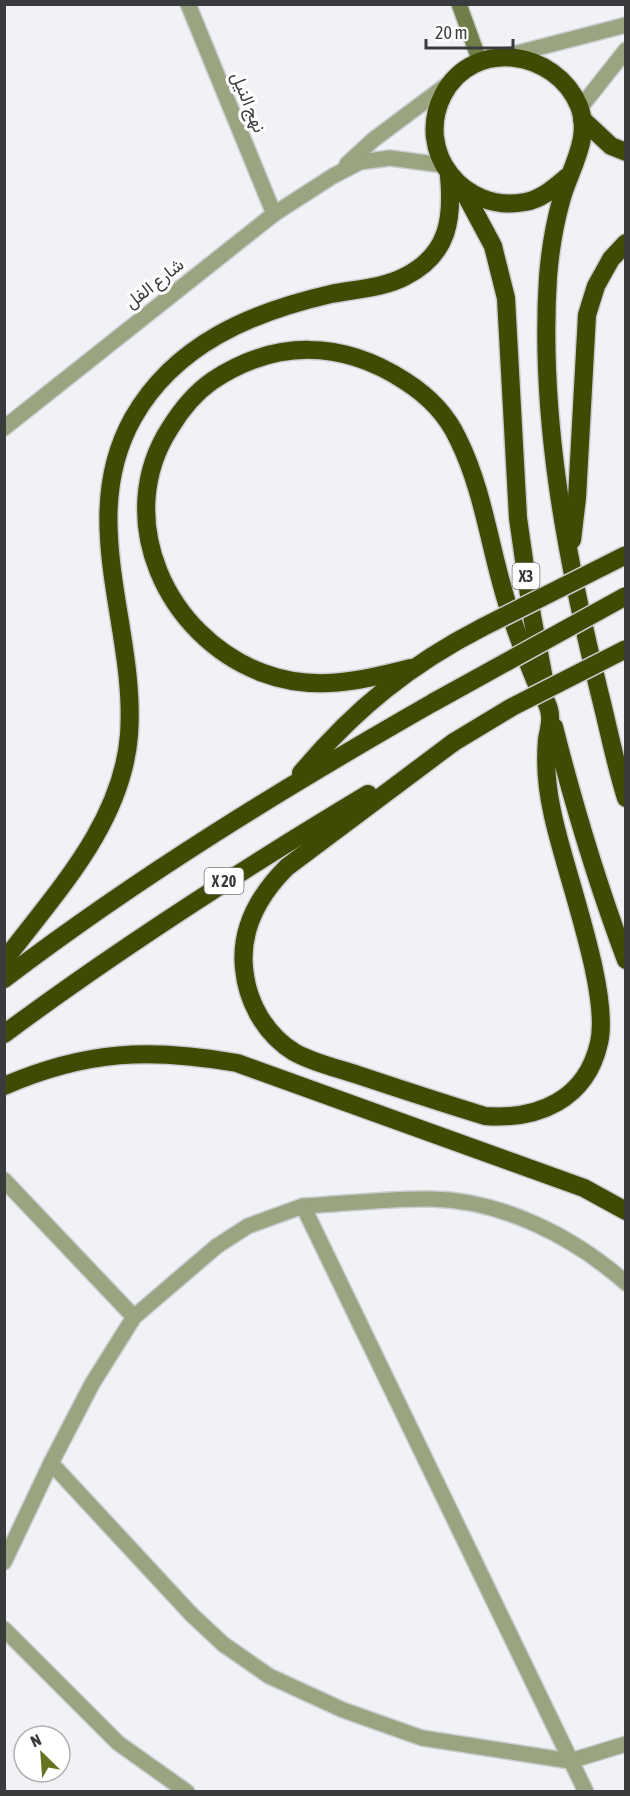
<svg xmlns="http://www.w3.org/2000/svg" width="630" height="1796" viewBox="0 0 630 1796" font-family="'Asap Condensed',Vazirmatn,sans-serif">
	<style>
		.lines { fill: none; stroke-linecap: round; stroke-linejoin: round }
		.street-casing { stroke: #cccdd1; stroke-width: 18 }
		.secondary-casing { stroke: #cccdd1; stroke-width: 18 }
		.highway-casing { stroke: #cccdd1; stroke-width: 21 }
		.street { stroke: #9ba481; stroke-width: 15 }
		.secondary { stroke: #727e49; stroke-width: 15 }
		.highway { stroke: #3f4a02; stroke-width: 18 }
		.highway-bridge-casing { stroke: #cccdd1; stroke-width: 21; stroke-linecap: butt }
		.highway-bridge { stroke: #3f4a02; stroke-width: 18 }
		.labels { text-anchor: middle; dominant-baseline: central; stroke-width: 6; stroke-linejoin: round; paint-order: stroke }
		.shield { fill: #fff; stroke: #757676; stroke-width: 1.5 }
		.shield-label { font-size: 16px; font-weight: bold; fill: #3a3b3c }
		.street-label { font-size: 18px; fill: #3a3b3c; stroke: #fff }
	</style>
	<rect width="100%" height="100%" fill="#f0f2f6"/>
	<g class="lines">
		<g class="street-casing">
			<g id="street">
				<path d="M188,4L274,214"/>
				<path d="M506,56L626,25"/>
				<path d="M580,108L626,50"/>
				<path d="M347,164L373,140L448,84"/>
				<path d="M4,428L274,214L333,176L360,162L390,158L442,165"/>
				<path d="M4,1180L134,1317"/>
				<path d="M303,1206C345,1204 389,1198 431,1199C502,1200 574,1237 626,1283"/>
				<path d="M51,1463L191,1614L223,1644L269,1676L343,1710L422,1738L570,1761L626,1744"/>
				<path d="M4,1562L51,1463L92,1384L134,1317L217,1246L248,1226L303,1206L586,1792"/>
				<path d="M4,1629L118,1743L187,1792"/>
			</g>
		</g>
		<g class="secondary-casing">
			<path id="secondary" d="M459,4L480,62"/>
		</g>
		<g class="highway-casing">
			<g id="highway">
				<path d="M582,119L611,146L626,152"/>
				<path d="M567,177C555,187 542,199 525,202C464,214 414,152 443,95C473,37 556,50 579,106C592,139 569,170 561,201C554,226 550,252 548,277C539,416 566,556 599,691C608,726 615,763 626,798"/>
				<path d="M463,190L493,246L506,298L518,518L532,616L544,679"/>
				<path d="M572,540L577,498L587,315L596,286L611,259L626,243"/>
				<path d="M411,668C361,681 313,692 263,673C166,637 112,518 170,428C181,410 195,393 212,381C275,339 342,340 405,381C427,395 447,415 458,439C484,491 490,551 508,606C516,631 525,656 535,680C540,691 550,705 550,716C551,724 548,732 547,740C545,763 547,788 552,811C563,868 611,991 599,1043C586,1100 538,1120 485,1116C443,1103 400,1089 358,1075C337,1068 313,1063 294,1052C265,1034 247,1002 244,968C240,928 260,894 287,867L454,742"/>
				<path d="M554,727C574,806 597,883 626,960"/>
				<path d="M301,773C355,709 409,665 483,627"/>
				<path d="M4,961C55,893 122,824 129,735C137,628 76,520 133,418C175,344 252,312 331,294C356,289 384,288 406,276C449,254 453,218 449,176"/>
				<path d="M4,979C141,875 285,787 434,702"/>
				<path d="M4,1034C121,947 243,869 368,794"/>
				<path d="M4,1086C87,1050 151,1048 237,1063L584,1188L626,1211"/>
			</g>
		</g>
		<use href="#street" class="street"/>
		<use href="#secondary" class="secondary"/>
		<use href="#highway" class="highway"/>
		<g class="highway-bridge-casing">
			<g id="highway-bridge">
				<path d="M483,627L626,555"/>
				<path d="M434,702L626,596"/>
				<path d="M454,742L512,707L626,649"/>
			</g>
		</g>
		<use href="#highway-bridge" class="highway-bridge"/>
	</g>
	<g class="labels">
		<g class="shield">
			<rect x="512.5" y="563" width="27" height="26" rx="4.5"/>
			<rect x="204.5" y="868" width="39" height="26" rx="4.5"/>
		</g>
		<g class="shield-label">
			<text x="526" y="576">X3</text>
			<text x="224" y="881">X 20</text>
		</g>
		<g class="street-label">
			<text transform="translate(249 102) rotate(68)">نهج النيل</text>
			<text transform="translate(154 283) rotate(-38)">شارع الفل</text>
		</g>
	</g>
	<rect width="630" height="1796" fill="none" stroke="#3a3b3c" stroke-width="12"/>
	<g transform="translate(42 1754) rotate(335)"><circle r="28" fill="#ffffff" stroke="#b0b1b1" stroke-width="1.5"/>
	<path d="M0-4.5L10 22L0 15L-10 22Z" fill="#637320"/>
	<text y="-9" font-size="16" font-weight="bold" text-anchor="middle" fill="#3a3b3c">N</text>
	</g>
	<path d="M426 39v9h87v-9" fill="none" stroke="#3a3b3c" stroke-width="3"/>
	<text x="435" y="39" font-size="18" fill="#3a3b3c" stroke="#ffffff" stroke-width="4.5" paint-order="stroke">20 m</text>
</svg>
